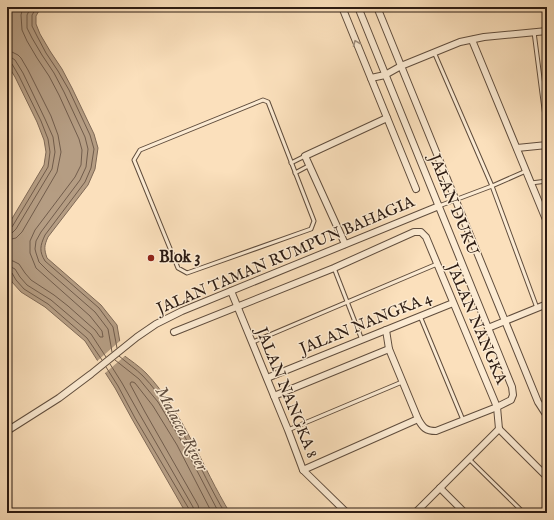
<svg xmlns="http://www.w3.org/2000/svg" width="554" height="520" viewBox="0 0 554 520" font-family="'IM FELL English',serif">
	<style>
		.water { fill: #b59d83; stroke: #7f6956 }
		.pier { fill: #fbe0bc }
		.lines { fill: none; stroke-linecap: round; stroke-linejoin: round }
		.shore { stroke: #715c4b; stroke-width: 1 }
		.service-casing { stroke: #604d3d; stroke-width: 5 }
		.minor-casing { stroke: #604d3d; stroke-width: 8 }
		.service { stroke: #fcebd3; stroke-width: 3 }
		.minor { stroke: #fcebd3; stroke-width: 6 }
		.oneway { stroke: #9f8e7d }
		.poi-dot { fill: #8f2418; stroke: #fcebd3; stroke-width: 1.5 }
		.labels { text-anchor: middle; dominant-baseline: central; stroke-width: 3; stroke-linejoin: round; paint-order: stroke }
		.street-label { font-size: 16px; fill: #2d1c13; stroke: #fcebd3 }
		.poi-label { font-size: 16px; font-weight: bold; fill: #2d1c13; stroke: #fcebd3; text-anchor: start }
		.water-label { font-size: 17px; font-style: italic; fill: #635040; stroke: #fcebd3 }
	</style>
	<rect width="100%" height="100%" fill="#fbe0bc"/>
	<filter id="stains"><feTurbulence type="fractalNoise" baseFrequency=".005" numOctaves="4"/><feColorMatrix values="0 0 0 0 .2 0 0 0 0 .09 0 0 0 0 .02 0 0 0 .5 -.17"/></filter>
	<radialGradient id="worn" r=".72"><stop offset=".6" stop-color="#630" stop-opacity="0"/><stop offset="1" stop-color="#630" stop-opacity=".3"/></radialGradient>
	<path class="water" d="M7,7H43L40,9L36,16V24L40,34L50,51L62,69L72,88L94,134L98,148L95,169L88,185L48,237C44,246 44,249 47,258L101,305L117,325L122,354C130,360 139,366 146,373C184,413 202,467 230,513H186L132,419L115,388L85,341L45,307L21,292L12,282L7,272V227L44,165L46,152L44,140L37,122L15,77L7,64Z"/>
	<path class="pier" d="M121,340L124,352L126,355L104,374L96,362Z"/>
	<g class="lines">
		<g class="shore">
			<path d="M31,7L27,15V28L32,38L42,55L54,73L64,92L85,137L88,149L86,167L80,180L41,232L36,241L35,249L36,253L39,262L48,271L95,312L108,329L112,352"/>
			<path d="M37,7L32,15V26L37,36L46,53L58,71L69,90L90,135L94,149L91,168L85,182L45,235C40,246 39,251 45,261L99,308L113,327L117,348"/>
			<path d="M7,51L12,52L18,55L21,58L28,70L51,116L58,135L61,152L57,172L22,232L16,238L7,240"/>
			<path d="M7,57L12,58L15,60L23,73L45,119L53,137L55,152L52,169L16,229L12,233L7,234"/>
			<path d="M7,62L10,63L12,64L19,76L41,121L48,139L50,152L48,167L12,227L10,228L7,229"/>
			<path d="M7,260L13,261L19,264L25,273L31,280L54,295L68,306L95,330L100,337H103L102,331L90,316L36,268L30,253V241L35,230L75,177L81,165L82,150L79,139L59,95L49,76L37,58L27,41L22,30L21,15L23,7"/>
			<path d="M7,266L11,267L15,269L20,277L27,285L51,300L91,334L106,357"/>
			<path d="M7,271L12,273L16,280L24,289L48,304L87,338L102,360"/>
			<path d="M119,356C127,363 136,369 143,376C180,415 198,468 225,513"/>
			<path d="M115,360L139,379L158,402L182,442L219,513"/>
			<path d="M110,364L122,383L140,415L193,507L194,513"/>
			<path d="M106,367L118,386L135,418L189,509V513"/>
			<path d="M200,513L198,505L145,412L130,384L131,382H133L135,383L153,406L177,445L212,513"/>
		</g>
		<g class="service-casing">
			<g id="service">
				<path d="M534,32L547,132"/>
				<path d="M434,52L492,186L537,308"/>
				<path d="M263,100L268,102L314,221L311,229L187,273L178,268L134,160L140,150Z"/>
				<path d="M291,163L305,156"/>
				<path d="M295,173L310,165"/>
				<path d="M531,183L547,181"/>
				<path d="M439,206L492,186L526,171"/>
				<path d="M334,268L362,340"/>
				<path d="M420,316L463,420"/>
				<path d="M253,342L437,264"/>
				<path d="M288,430L402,382"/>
				<path d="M469,459L524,513"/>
			</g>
		</g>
		<g class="minor-casing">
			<g id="minor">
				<path d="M342,7L416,189"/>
				<path d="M358,7L512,387L513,395L511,400L497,407L436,431C426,431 423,428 418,419L389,349L386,330"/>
				<path d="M377,7L538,402L547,416"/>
				<path d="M472,40L547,222"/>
				<path d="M371,78L385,75L401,66L460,42L484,37L547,31"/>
				<path d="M517,148L547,145"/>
				<path d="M345,244L305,156L387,118"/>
				<path d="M231,291L288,430L303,470L347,513"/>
				<path d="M488,328L547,304"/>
				<path d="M174,332L334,268L414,232H421L426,237L497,407L499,429"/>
				<path d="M267,378L453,303"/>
				<path d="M274,396L389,349"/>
				<path d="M499,429L547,477"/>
				<path d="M7,431L59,398L91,374L137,337L156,324L182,311L439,206"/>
				<path d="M303,470L418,419"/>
				<path d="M440,488L465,513"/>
				<path d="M415,513L499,429"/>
			</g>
		</g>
		<use href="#service" class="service"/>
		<use href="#minor" class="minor"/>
	</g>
	<defs><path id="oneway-chevron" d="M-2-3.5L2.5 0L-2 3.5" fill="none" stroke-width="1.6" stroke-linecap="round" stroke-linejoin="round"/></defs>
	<use class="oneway" href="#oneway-chevron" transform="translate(356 43) rotate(-112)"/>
	<circle class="poi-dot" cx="151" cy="258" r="4"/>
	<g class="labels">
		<g class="street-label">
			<text transform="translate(453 205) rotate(68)">JALAN DUKU</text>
			<text transform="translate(286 256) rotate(-23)">JALAN TAMAN RUMPUN BAHAGIA</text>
			<text transform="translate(366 324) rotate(-22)">JALAN NANGKA 4</text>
			<text transform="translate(476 324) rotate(67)">JALAN NANGKA</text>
			<text transform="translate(286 393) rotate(68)">JALAN NANGKA 8</text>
		</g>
		<g class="poi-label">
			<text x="159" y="258">Blok 3</text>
		</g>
		<g class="water-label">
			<text transform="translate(181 429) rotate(62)">Malacca River</text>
		</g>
	</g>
	<rect width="554" height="520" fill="none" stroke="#fbe0bc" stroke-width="24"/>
	<rect x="8" y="8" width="538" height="504" fill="none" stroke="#2d1c13" stroke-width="2"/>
	<rect x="12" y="12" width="530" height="496" fill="none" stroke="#2d1c13"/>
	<rect width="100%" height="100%" filter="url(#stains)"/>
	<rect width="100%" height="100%" fill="url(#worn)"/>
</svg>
